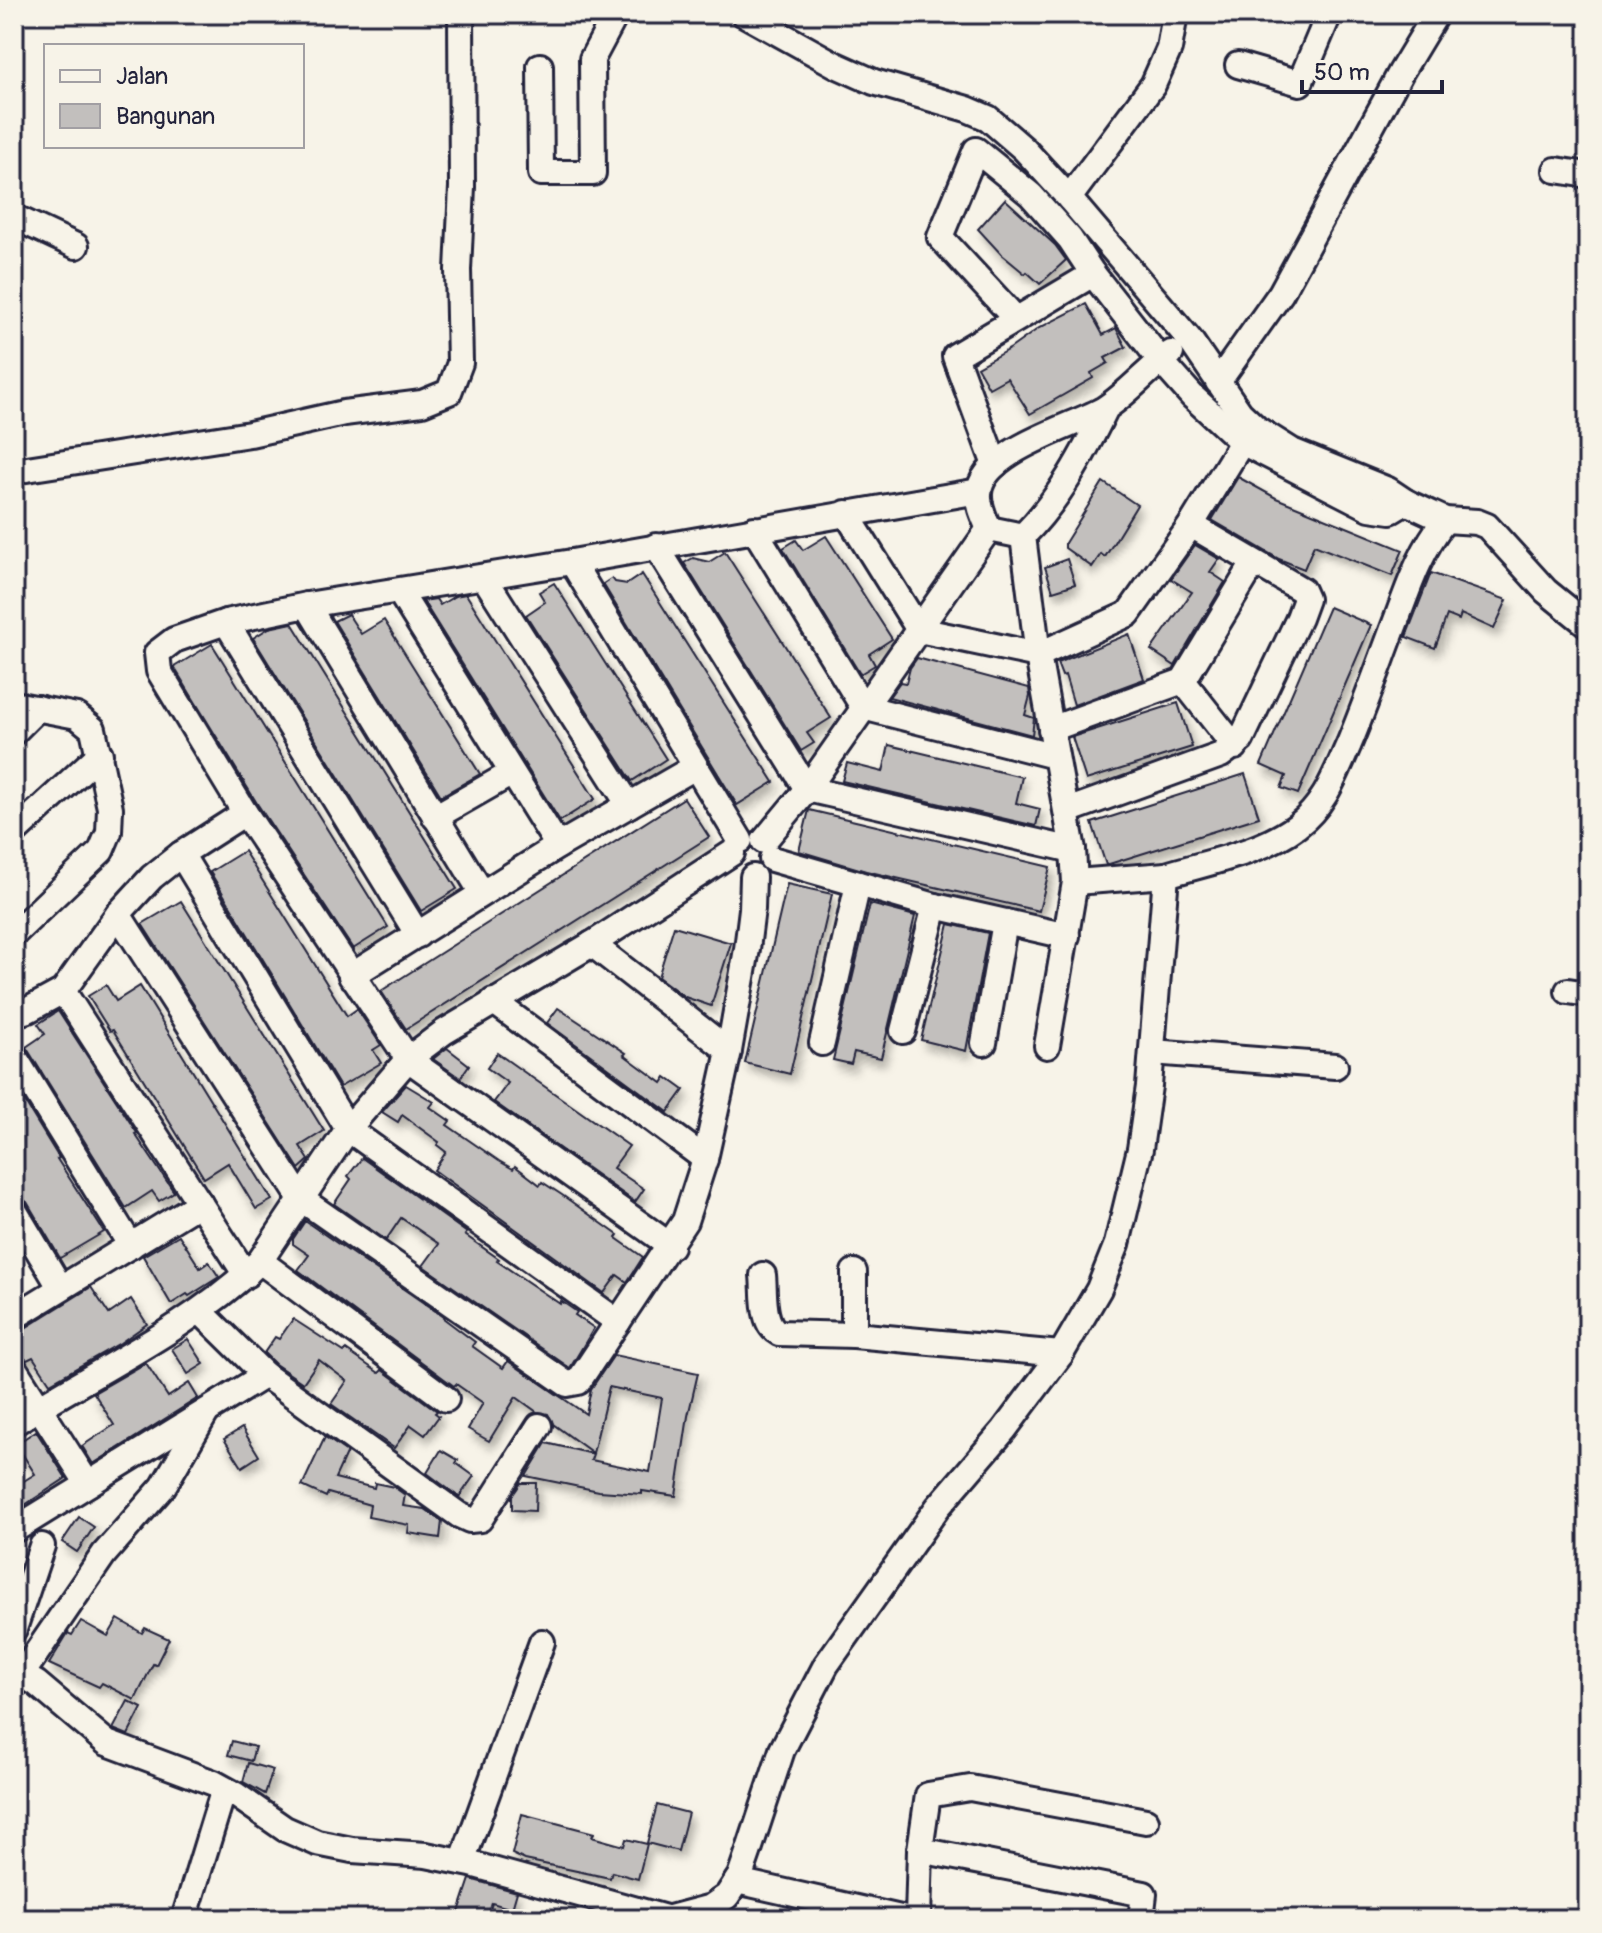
<svg xmlns="http://www.w3.org/2000/svg" width="1602" height="1933" viewBox="0 0 1602 1933" font-family="Pangolin,sans-serif">
	<style>
		.building { fill: #c2bfbd; stroke: #22223b; stroke-width: 2; filter: url(#shadow) }
		.lines { fill: none; stroke-linecap: round; stroke-linejoin: round }
		.minor-casing { stroke: #22223b; stroke-width: 30 }
		.minor { stroke: #f7f3e8; stroke-width: 24 }
	</style>
	<defs>
		<filter id="shadow"><feDropShadow dx="4" dy="7" stdDeviation="4" flood-color="#0004"/></filter>
	</defs>
	<rect width="100%" height="100%" fill="#f7f3e8"/>
	<filter id="ink" filterUnits="userSpaceOnUse"><feTurbulence type="fractalNoise" baseFrequency=".0125" numOctaves="2"/><feDisplacementMap in="SourceGraphic" scale="16" xChannelSelector="R" yChannelSelector="G"/><feConvolveMatrix kernelMatrix="1 2 1 2 8 2 1 2 1" color-interpolation-filters="sRGB"/></filter>
	<g filter="url(#ink)">
		<g class="building">
			<path d="M1005,199L1055,245L1066,260L1040,284L1027,272L1025,274L1001,254L978,229Z"/>
			<path d="M1086,304L1103,335L1116,328L1126,347L1105,358L1108,363L1091,373L1093,378L1030,414L1007,378L989,388L977,367L1011,348L1039,328Z"/>
			<path d="M1238,477L1276,498L1403,550L1392,576L1314,545L1304,569L1279,559L1212,520Z"/>
			<path d="M1103,482L1137,505L1105,557L1101,554L1092,567L1065,548V543Z"/>
			<path d="M826,536L892,639L869,654L875,665L860,674L783,548L796,540L803,550Z"/>
			<path d="M1195,545L1219,559L1210,572L1225,582L1175,666L1151,650L1192,592L1171,579Z"/>
			<path d="M725,552L831,718L807,733L814,743L801,751L684,563L693,558L709,562Z"/>
			<path d="M1067,559L1075,584L1053,591L1045,567Z"/>
			<path d="M1431,573L1507,600L1494,629L1461,614L1459,620L1447,615L1435,648L1406,637Z"/>
			<path d="M642,574L774,782L737,805L603,584L612,578L615,582L627,584Z"/>
			<path d="M554,583L666,759L632,781L526,615L545,602L539,592Z"/>
			<path d="M466,594L595,799L560,821L423,601L436,599L440,605L455,596Z"/>
			<path d="M1329,607L1371,625L1298,794L1281,788L1286,776L1261,765Z"/>
			<path d="M348,614L361,634L384,620L480,774L441,796L334,621Z"/>
			<path d="M292,623L457,889L421,911L253,638L269,628Z"/>
			<path d="M1129,634L1144,679L1074,705L1065,675L1062,676L1057,663Z"/>
			<path d="M212,644L388,927L353,949L258,805L174,667Z"/>
			<path d="M917,658L1029,688L1030,696L1025,715L1034,718L1032,735L889,697L900,682L906,683L910,668Z"/>
			<path d="M1178,703L1192,747L1086,780L1072,737Z"/>
			<path d="M889,745L1022,777L1016,803L1040,809L1036,826L842,781L847,763L883,772Z"/>
			<path d="M1245,774L1259,817L1106,865L1092,823Z"/>
			<path d="M684,798L709,837L406,1029L381,991Z"/>
			<path d="M809,810L1050,867L1039,911L866,871L799,851Z"/>
			<path d="M244,851L347,1016L357,1009L381,1045L373,1050L381,1063L340,1087L210,872Z"/>
			<path d="M787,884L832,894L790,1074L745,1063Z"/>
			<path d="M181,901L324,1131L300,1146L309,1160L299,1169L142,924Z"/>
			<path d="M870,904L915,916L881,1058L854,1052L851,1064L833,1060Z"/>
			<path d="M949,924L988,933L966,1051L921,1040Z"/>
			<path d="M674,926L731,943L711,1006L685,997L658,977Z"/>
			<path d="M106,985L116,1001L140,986L272,1200L256,1209L228,1163L204,1178L113,1030L110,1031L88,996Z"/>
			<path d="M558,1008L626,1053L624,1055L662,1083L666,1077L684,1090L668,1112L547,1023Z"/>
			<path d="M58,1011L137,1133L135,1134L174,1192L159,1201L152,1191L126,1208L26,1047L45,1034L38,1024Z"/>
			<path d="M447,1048L469,1065L460,1078L433,1059Z"/>
			<path d="M497,1053L629,1146L613,1168L644,1189L635,1202L494,1102L508,1083L487,1068Z"/>
			<path d="M406,1085L434,1102L430,1107L450,1121L447,1125L499,1161L513,1169L515,1166L540,1185L542,1182L562,1195L618,1235L616,1238L643,1257L627,1282L617,1275L604,1293L434,1170L446,1152L437,1145L439,1142L402,1115L398,1122L382,1112Z"/>
			<path d="M21,1096L59,1158L57,1159L104,1232L60,1258L27,1202L14,1195V1101Z"/>
			<path d="M362,1158L467,1233L465,1235L499,1259L497,1261L560,1304L561,1301L577,1312L575,1315L594,1328L570,1368L423,1266L439,1244L401,1218L386,1240L334,1204L351,1179L348,1176Z"/>
			<path d="M305,1221L444,1317L443,1318L475,1342L472,1346L503,1368L508,1361L586,1414L591,1389L614,1355L698,1373L688,1416L676,1496L642,1491V1494L599,1491L526,1476L546,1443L593,1454L591,1460L650,1472L662,1398L609,1387L593,1453L553,1424L548,1414L537,1412L516,1397L489,1441L468,1429L483,1403L456,1384L454,1386L298,1270L309,1255L293,1244V1239Z"/>
			<path d="M179,1235L200,1268L209,1262L219,1277L189,1296L187,1294L171,1304L143,1256Z"/>
			<path d="M91,1287L109,1314L131,1299L147,1324L120,1343L50,1383L33,1357L27,1360L14,1353V1332L22,1330Z"/>
			<path d="M293,1319L344,1352L346,1350L379,1373L382,1370L437,1411L435,1413L439,1416L425,1435L411,1425L394,1448L331,1404L347,1381L319,1360L303,1383L275,1364L264,1353L275,1337L279,1339Z"/>
			<path d="M188,1339L204,1364L188,1374L172,1349Z"/>
			<path d="M146,1363L168,1397L189,1383L198,1398L93,1464L82,1446L114,1425L94,1393Z"/>
			<path d="M242,1428L259,1456L242,1467L224,1439Z"/>
			<path d="M36,1431L66,1478L14,1512V1487L35,1474L16,1444Z"/>
			<path d="M325,1437L347,1452L335,1478L374,1488L375,1483L394,1487L405,1495L403,1506L425,1509L442,1521L440,1538L408,1533L409,1525L368,1517L370,1505L328,1493L326,1497L302,1486Z"/>
			<path d="M441,1450L458,1460L456,1463L474,1476L459,1497L427,1473Z"/>
			<path d="M521,1483H536L535,1511L512,1510V1496Z"/>
			<path d="M79,1517L94,1527L77,1552L62,1542Z"/>
			<path d="M118,1619L142,1633L145,1628L169,1639L156,1665L153,1664L135,1700L102,1683L99,1687L49,1664L68,1633L72,1635L81,1621L108,1636Z"/>
			<path d="M128,1701L142,1708L128,1735L113,1729Z"/>
			<path d="M232,1741L255,1747L251,1761L228,1755Z"/>
			<path d="M248,1763L273,1770L265,1794L243,1782Z"/>
			<path d="M657,1805L688,1813L678,1851L647,1843Z"/>
			<path d="M522,1814L594,1833L592,1837L624,1846L626,1839L647,1844L638,1879L612,1872L610,1878L525,1860L512,1854Z"/>
			<path d="M470,1879L517,1892L512,1909L492,1903L487,1919L459,1912Z"/>
		</g>
		<g class="lines">
			<g class="minor-casing">
				<g id="minor">
					<path d="M744,14L836,65L874,82L967,109L988,118L1024,149L1069,198L1190,340L1240,413L1257,429L1292,451L1388,490L1406,502L1445,520L1477,522L1487,526L1546,591L1588,625"/>
					<path d="M1238,65L1300,83L1329,14"/>
					<path d="M540,66L541,173H593L592,59L616,14"/>
					<path d="M1556,170L1588,175"/>
					<path d="M1069,198L1153,85L1169,49L1175,14"/>
					<path d="M14,217L76,246"/>
					<path d="M1015,318L940,237L976,150L1031,195L1070,239L1093,274L1161,361L1193,397L1242,442L1370,508L1391,511L1406,502"/>
					<path d="M1218,382L1281,293L1401,72L1436,14"/>
					<path d="M1106,408C1084,453 1059,500 1023,536L989,529C984,517 978,506 979,493C982,451 1072,427 1104,409C1128,394 1148,369 1171,353"/>
					<path d="M995,465L955,356L1093,274"/>
					<path d="M14,471L250,434L344,413L422,403L449,392L460,363L458,270L462,187L461,14"/>
					<path d="M846,513L919,630L1038,655L1128,614L1191,525L1242,442"/>
					<path d="M754,529L863,707L1055,756"/>
					<path d="M1023,536L1038,655L1073,850L1075,882L1047,1046"/>
					<path d="M656,546L807,789L1073,850"/>
					<path d="M572,562L740,840"/>
					<path d="M484,577L629,805"/>
					<path d="M399,591L558,846"/>
					<path d="M307,605L482,893"/>
					<path d="M226,622L418,935"/>
					<path d="M1183,681L1235,747"/>
					<path d="M14,704L77,716L93,729L110,808L109,832L101,851L14,934"/>
					<path d="M1051,729L1183,681L1254,563"/>
					<path d="M14,732L38,708"/>
					<path d="M1067,811L1221,755L1241,740L1299,618L1306,599L1302,590L1191,525"/>
					<path d="M435,817L510,774"/>
					<path d="M14,833L100,754"/>
					<path d="M764,841L807,789L989,529"/>
					<path d="M181,854L348,1129L618,1322"/>
					<path d="M772,859L935,906L1067,936"/>
					<path d="M1075,882L1166,875"/>
					<path d="M118,914L301,1199L567,1384L578,1382L685,1221L705,1159L729,1051L747,949L752,909L753,877"/>
					<path d="M592,944L729,1051"/>
					<path d="M351,976L558,846L695,767"/>
					<path d="M63,991L246,1275"/>
					<path d="M1568,991L1588,994"/>
					<path d="M493,1001L705,1159"/>
					<path d="M14,1014L28,1010L63,991L118,914L152,877L181,854L245,813"/>
					<path d="M903,1031L935,906"/>
					<path d="M822,1043L858,884"/>
					<path d="M984,1043L1005,922"/>
					<path d="M1152,1052L1335,1066"/>
					<path d="M14,1056L131,1246"/>
					<path d="M14,1210L60,1287"/>
					<path d="M671,1246L408,1059L245,813L159,671L157,653L174,640L226,622L307,605L572,562L979,491"/>
					<path d="M260,1261L446,1399"/>
					<path d="M854,1272V1335"/>
					<path d="M763,1275C765,1293 761,1324 779,1333L854,1335L1061,1354"/>
					<path d="M200,1311L265,1375L459,1515L470,1520L480,1519L539,1426"/>
					<path d="M14,1317L200,1203"/>
					<path d="M14,1368L88,1484"/>
					<path d="M14,1423C96,1371 189,1329 260,1261L348,1129L408,1059L444,1032L592,944L732,853"/>
					<path d="M14,1530L265,1375"/>
					<path d="M14,1629L42,1546"/>
					<path d="M14,1671L36,1683L107,1743L214,1783L236,1795L285,1829L317,1843L352,1850L426,1855L471,1864L666,1918"/>
					<path d="M22,1674L104,1554L163,1487L207,1411"/>
					<path d="M920,1850L928,1795L970,1788L1146,1821"/>
					<path d="M462,1862L542,1642"/>
					<path d="M737,1881L905,1919"/>
					<path d="M184,1919L224,1789"/>
					<path d="M666,1919L711,1907L727,1896L740,1876L749,1850L782,1750L826,1665L938,1507L1004,1430L1061,1354L1099,1289L1117,1244L1140,1149L1149,1086L1166,875C1208,862 1261,853 1297,826C1325,805 1335,775 1349,744C1366,703 1381,660 1397,618C1410,583 1421,550 1445,520"/>
					<path d="M918,1919L920,1850L1144,1894L1141,1919"/>
				</g>
			</g>
			<use href="#minor" class="minor"/>
		</g>
	</g>
	<rect width="1602" height="1933" fill="none" stroke="#f7f3e8" stroke-width="48"/>
	<rect x="24" y="24" width="1554" height="1885" fill="none" stroke="#22223b" stroke-width="3" filter="url(#ink)"/>
	<rect x="44" y="44" width="260" height="104" fill="#f7f3e8" stroke="#a29fa3" stroke-width="2"/>
	<rect x="60" y="70" width="40" height="12" fill="#f7f3e8" stroke="#a29fa3" stroke-width="2"/>
	<text x="116" y="84" font-size="24" fill="#22223b">Jalan</text>
	<rect x="60" y="104" width="40" height="24" fill="#c2bfbd" stroke="#a29fa3" stroke-width="2"/>
	<text x="116" y="124" font-size="24" fill="#22223b">Bangunan</text>
	<path d="M1302 80v12h140v-12" fill="none" stroke="#22223b" stroke-width="4"/>
	<text x="1314" y="80" font-size="24" fill="#22223b" stroke="#f7f3e8" stroke-width="6" paint-order="stroke">50 m</text>
</svg>
